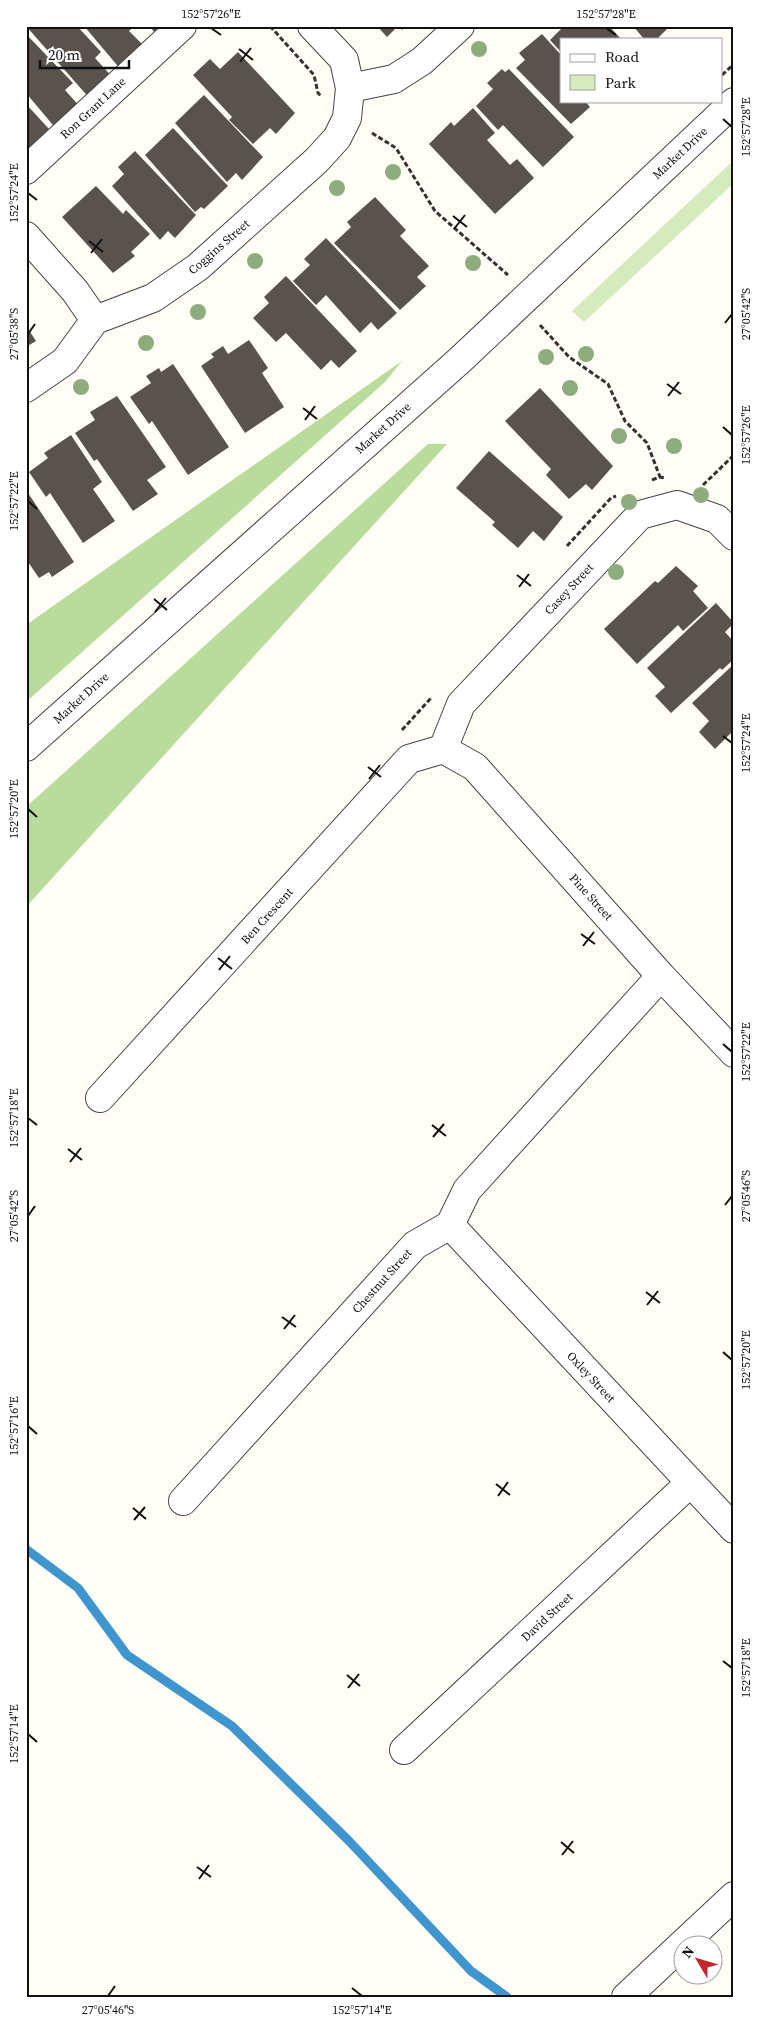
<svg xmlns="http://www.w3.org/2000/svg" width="760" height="2023" viewBox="0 0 760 2023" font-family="'Source Serif 4',serif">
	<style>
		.green { fill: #d5ebbd }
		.forest { fill: #b9dc9c }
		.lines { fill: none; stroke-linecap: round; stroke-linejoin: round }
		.stream { stroke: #3f96cf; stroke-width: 9 }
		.building { fill: #5a524d }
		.minor-casing { stroke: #444; stroke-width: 30 }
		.path { stroke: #333; stroke-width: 3; stroke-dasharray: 5 2.5; stroke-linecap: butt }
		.minor { stroke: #fff; stroke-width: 28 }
		.tree { fill: #8dad7f }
		.ticks { fill: none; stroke: #111; stroke-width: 2 }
		.labels { text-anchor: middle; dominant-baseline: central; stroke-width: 5; stroke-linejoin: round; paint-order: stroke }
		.street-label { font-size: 12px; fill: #111; stroke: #fff }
		.neatline { fill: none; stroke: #111; stroke-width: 2 }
		.ticks-label { font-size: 12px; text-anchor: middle; fill: #111 }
	</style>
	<rect width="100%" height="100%" fill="#fffdf5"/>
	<path class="green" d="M734,160V183L584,322L572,311Z"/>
	<g class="forest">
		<path d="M402,361L385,382L26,702V625Z"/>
		<path d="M428,444H447L26,907V807Z"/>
	</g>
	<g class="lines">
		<path class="stream" d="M26,1549L78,1588L127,1655L232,1726L349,1841L471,1971L507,1997"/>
	</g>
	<g class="building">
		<path d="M26,26H77L101,52L95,58L114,79L91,100Z"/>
		<path d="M84,26H134L129,31L146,48L122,71Z"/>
		<path d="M149,26H170L159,37Z"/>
		<path d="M377,26H405L402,30L398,26L387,37Z"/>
		<path d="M564,26H609L621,39H561V52L550,40Z"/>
		<path d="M633,26H670L657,39H644Z"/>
		<path d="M26,34L73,83L65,90L82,109L58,131L26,93Z"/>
		<path d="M542,34L561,55V101H585L590,107L571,124L516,68L525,60L519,53Z"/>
		<path d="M238,52L295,113L276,134L270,128L253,144L229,120L232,117L193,75L210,59L220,69Z"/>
		<path d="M502,69L505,72L509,69L574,137L543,167L503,125L498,130L476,106L493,89L487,83Z"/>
		<path d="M204,95L263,157L242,180L236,173L227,182L175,123Z"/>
		<path d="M26,104L49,129L26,151Z"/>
		<path d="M473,108L495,133L487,140L510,165L517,159L534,178L495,214L429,144L451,122L454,126Z"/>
		<path d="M173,128L228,186L204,209L201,207L195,212L145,155Z"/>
		<path d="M135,151L196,215L175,238L168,231L160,240L112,186L124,174L118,167Z"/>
		<path d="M96,186L123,214L126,210L150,234L131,252L135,256L113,273L62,217Z"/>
		<path d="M375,197L406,230L400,236L429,266L417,277L426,286L400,310L334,243L351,227L347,222Z"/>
		<path d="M326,238L397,313L378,330L371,322L360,333L326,295L316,305L293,281L310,265L304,259Z"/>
		<path d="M286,276L357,351L339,368L331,360L321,370L286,333L276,342L253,318L269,303L264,297Z"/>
		<path d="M26,326L36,341L26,347Z"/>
		<path d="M249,340L268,368L262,373L284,407L245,433L201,366L214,357L211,354L223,346L228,354Z"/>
		<path d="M173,364L229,447L188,475L152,421L149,424L130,397L151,383L146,376L159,368L161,372Z"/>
		<path d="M540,388L613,466L592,490L586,484L569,499L546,475L551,469L505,421Z"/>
		<path d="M117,396L166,467L147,480L158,494L133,511L97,459L94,461L75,433L95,420L90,412Z"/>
		<path d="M71,435L102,482L93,489L115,521L83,543L50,493L46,497L29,472L48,458L44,453Z"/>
		<path d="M489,451L563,517L544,541L533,531L518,548L492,525L495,522L456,488Z"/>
		<path d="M26,490L74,562L52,577L49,572L39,578L26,559Z"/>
		<path d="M676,566L698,586L693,591L708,608L683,631L678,625L637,664L604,629L655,581L658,583Z"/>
		<path d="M716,603L734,623L725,632L734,642V659L722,670L720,668L671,713L655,696L665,687L647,668Z"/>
		<path d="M734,664V730L715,749L699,732L709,721L692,703Z"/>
	</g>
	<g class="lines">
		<g class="minor-casing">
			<g id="minor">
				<path d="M350,88L394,79L422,61L460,26"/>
				<path d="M26,170L182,26"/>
				<path d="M26,236L75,291L95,320"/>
				<path d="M26,388L65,361L95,320L153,298L198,267L317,160L337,138L347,118L350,88L344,60L312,26"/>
				<path d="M26,747L460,360L734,102"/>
				<path d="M443,749L475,767L661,976L734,1053"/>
				<path d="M443,749L461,704L640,515L677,505L717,519L734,536"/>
				<path d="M100,1098L409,759L443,749"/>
				<path d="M450,1225L734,1529"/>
				<path d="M183,1501L415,1245L450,1225L467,1190L661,976"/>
				<path d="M404,1750L690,1483"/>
				<path d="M626,1997L734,1896"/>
			</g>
		</g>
		<g class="path">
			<path d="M270,26L314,75L318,93L321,96"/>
			<path d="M722,75L734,64"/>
			<path d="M372,133L396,148L435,211L508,275"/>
			<path d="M540,325L569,357L608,384L625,421L647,443L660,477"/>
			<path d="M652,480L659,477L665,478"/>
			<path d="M703,485L734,455"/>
			<path d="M567,546L611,498L616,496"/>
			<path d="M402,730L431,698"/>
		</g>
		<use href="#minor" class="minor"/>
	</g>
	<g class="tree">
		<circle cx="479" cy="49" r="8"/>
		<circle cx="393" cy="172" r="8"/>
		<circle cx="337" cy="188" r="8"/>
		<circle cx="255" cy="261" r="8"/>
		<circle cx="473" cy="263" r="8"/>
		<circle cx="198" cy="312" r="8"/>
		<circle cx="146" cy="343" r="8"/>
		<circle cx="586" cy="354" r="8"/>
		<circle cx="546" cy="357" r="8"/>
		<circle cx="81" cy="387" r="8"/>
		<circle cx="570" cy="388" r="8"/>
		<circle cx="619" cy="436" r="8"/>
		<circle cx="674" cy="446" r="8"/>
		<circle cx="701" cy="495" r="8"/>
		<circle cx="629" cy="502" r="8"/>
		<circle cx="616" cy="572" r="8"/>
	</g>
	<path class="ticks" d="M211,28L221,35M606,28L616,35M239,49L253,60M240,62L251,48M723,119L732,127M28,193L37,200M453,216L467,227M454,229L465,215M89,241L103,252M91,253L102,239M725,323L732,314M28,334L35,324M667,384L681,394M668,396L679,382M303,408L317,419M305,420L315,406M723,427L732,435M28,501L37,509M517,575L531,586M519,587L529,574M154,599L167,610M155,612L166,598M723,736L732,743M368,767L381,777M369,779L380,765M28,809L37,817M581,934L595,944M583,946L594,932M218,958L232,969M219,970L230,956M723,1044L732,1052M28,1118L37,1125M432,1125L446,1136M433,1137L444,1124M68,1149L82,1160M70,1162L81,1148M725,1205L732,1196M28,1216L35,1206M646,1292L660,1303M647,1305L658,1291M282,1317L296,1327M284,1329L295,1315M723,1352L732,1360M28,1426L37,1434M496,1484L510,1495M498,1496L508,1482M133,1508L146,1519M134,1520L145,1507M723,1661L732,1668M347,1675L360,1686M348,1688L359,1674M28,1734L37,1742M561,1842L574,1853M562,1855L573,1841M197,1867L211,1877M199,1879L209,1865M352,1988L362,1996M108,1996L115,1986"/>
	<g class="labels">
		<g class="street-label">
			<text transform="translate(93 108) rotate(-43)">Ron Grant Lane</text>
			<text transform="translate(680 153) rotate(-43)">Market Drive</text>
			<text transform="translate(219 247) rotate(-41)">Coggins Street</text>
			<text transform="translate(383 428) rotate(-42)">Market Drive</text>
			<text transform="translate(569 589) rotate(-47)">Casey Street</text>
			<text transform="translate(81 698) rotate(-42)">Market Drive</text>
			<text transform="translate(591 897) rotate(48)">Pine Street</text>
			<text transform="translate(267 916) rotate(-48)">Ben Crescent</text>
			<text transform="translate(382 1281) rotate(-48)">Chestnut Street</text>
			<text transform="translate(591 1377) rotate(47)">Oxley Street</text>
			<text transform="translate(547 1617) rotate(-43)">David Street</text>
		</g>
	</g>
	<rect width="760" height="2023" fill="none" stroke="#ffffff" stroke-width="55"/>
	<rect x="560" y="38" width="162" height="65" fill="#ffffff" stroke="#a0a0a0"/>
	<rect x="570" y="54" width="25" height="8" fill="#ffffff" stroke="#a0a0a0"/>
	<text x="605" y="62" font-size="15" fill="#111111">Road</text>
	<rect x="570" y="75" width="25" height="15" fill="#d5ebbd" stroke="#a0a0a0"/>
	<text x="605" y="88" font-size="15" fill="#111111">Park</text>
	<g transform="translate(698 1960) rotate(308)"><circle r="24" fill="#ffffff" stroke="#a0a0a0"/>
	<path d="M0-4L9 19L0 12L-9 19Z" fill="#c4262e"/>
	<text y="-8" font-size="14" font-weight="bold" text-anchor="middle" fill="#111111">N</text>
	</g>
	<path d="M40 60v8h89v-8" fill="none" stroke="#111111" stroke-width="2.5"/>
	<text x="48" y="60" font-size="15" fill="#111111" stroke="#ffffff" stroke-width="4" paint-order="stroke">20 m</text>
	<rect x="28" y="28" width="704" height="1968" class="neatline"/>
	<g class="ticks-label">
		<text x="211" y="18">152°57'26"E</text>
		<text x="606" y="18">152°57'28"E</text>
		<text transform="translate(746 127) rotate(-90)" y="4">152°57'28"E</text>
		<text transform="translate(14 193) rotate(-90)" y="4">152°57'24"E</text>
		<text transform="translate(746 314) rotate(-90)" y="4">27°05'42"S</text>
		<text transform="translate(14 334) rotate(-90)" y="4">27°05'38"S</text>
		<text transform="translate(746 435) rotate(-90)" y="4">152°57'26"E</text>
		<text transform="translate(14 501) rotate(-90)" y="4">152°57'22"E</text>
		<text transform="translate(746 743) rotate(-90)" y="4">152°57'24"E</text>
		<text transform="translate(14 809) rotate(-90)" y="4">152°57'20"E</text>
		<text transform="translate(746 1052) rotate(-90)" y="4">152°57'22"E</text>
		<text transform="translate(14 1118) rotate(-90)" y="4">152°57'18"E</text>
		<text transform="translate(746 1196) rotate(-90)" y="4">27°05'46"S</text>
		<text transform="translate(14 1216) rotate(-90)" y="4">27°05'42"S</text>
		<text transform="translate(746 1360) rotate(-90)" y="4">152°57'20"E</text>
		<text transform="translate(14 1426) rotate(-90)" y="4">152°57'16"E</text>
		<text transform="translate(746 1668) rotate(-90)" y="4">152°57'18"E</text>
		<text transform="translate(14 1734) rotate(-90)" y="4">152°57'14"E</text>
		<text x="108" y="2014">27°05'46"S</text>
		<text x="362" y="2014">152°57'14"E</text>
	</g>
</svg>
